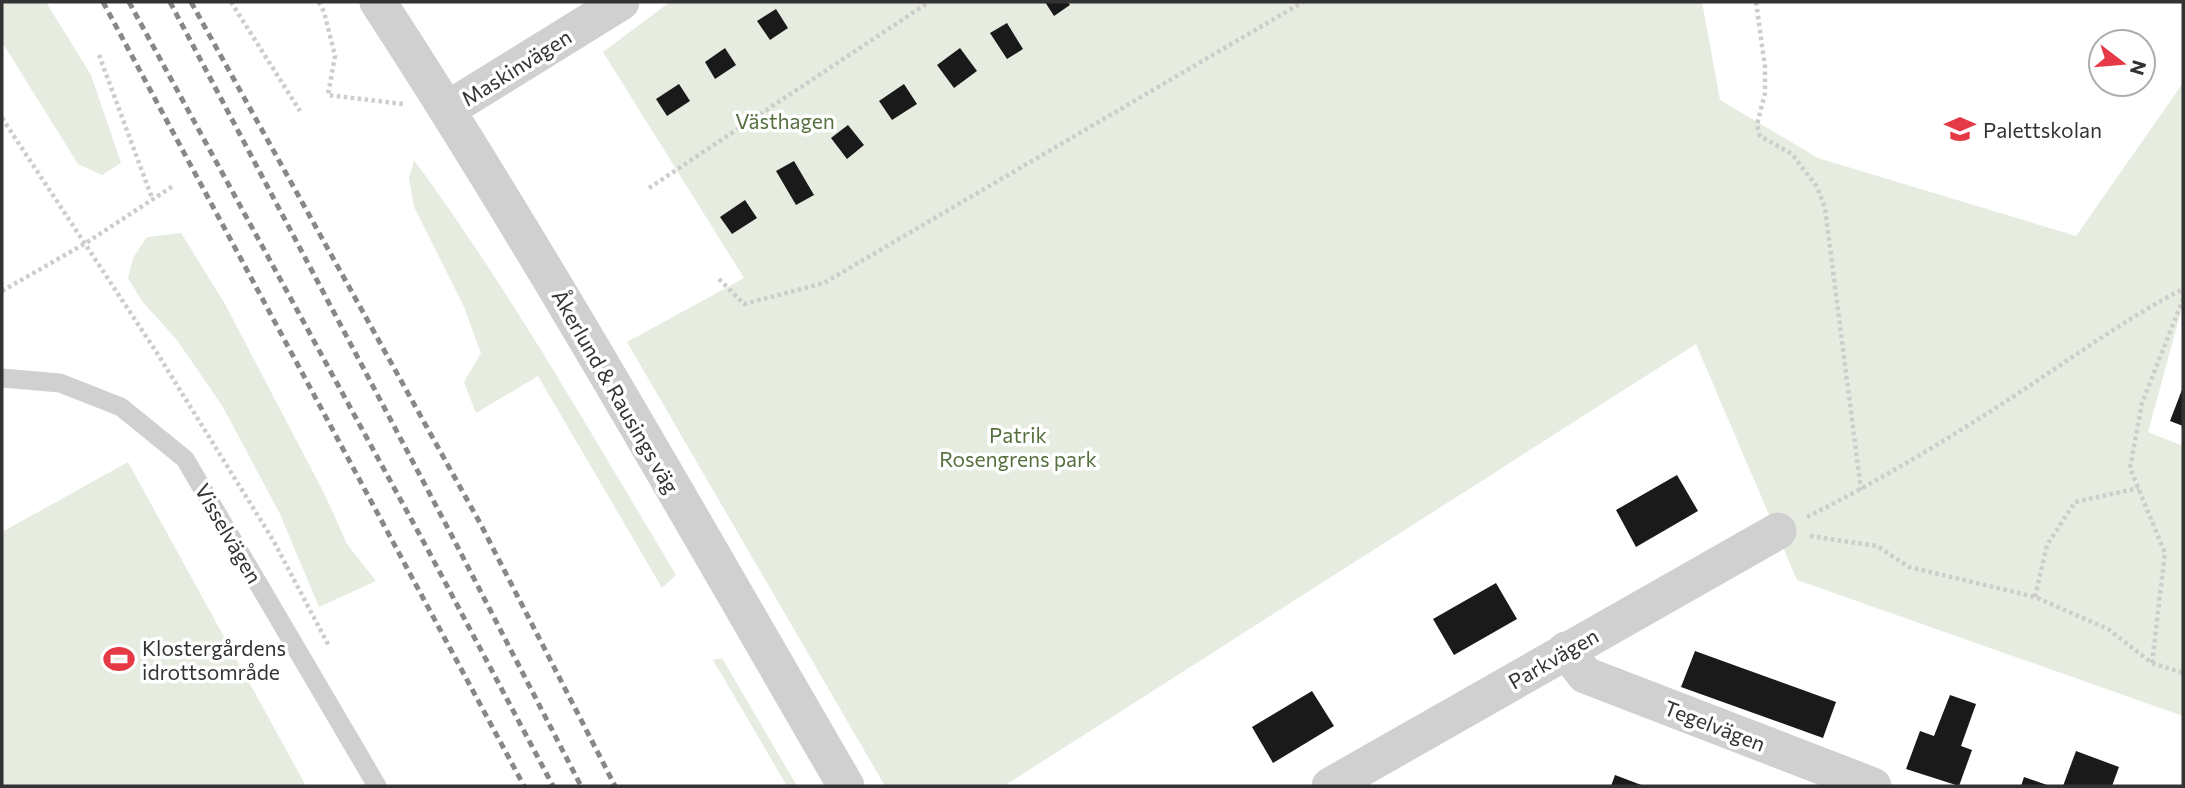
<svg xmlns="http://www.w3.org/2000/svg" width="2185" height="788" viewBox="0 0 2185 788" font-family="Commissioner,sans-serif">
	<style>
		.green { fill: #e6ecdf }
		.building { fill: #1a1a1a }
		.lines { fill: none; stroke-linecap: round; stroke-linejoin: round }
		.path { stroke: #cdcdcd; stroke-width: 4.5; stroke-dasharray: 3.5 3.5; stroke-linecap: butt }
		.service { stroke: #d0d0d0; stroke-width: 19 }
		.minor { stroke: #d0d0d0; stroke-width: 37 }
		.rail { stroke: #888; stroke-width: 5; stroke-dasharray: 7 5; stroke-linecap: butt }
		.labels { text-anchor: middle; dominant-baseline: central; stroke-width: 7; stroke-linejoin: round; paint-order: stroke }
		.street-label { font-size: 21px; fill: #333; stroke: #fff }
		.park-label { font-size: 21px; fill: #56703f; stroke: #fff }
		.poi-label { font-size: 21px; fill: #333; stroke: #fff; text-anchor: start }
	</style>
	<rect width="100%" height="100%" fill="#fff"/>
	<g class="green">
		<path d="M2,2H46L91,75L121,163L102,175L78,164L2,42Z"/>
		<path d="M670,2H1702L1720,100L1818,158L2076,236L2183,83V304L2148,432L2183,446V716L1797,580L1696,344L1004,786H885L627,342L744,278L603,52Z"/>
		<path d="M414,160C511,292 592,435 676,575L662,588L538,376L476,413L464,382L481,353L464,307L414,207L409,178Z"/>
		<path d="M181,233L225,304L325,495L347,544L376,581L319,607L280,514L223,407L177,340L142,301L128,278L133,258L147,237Z"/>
		<path d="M128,462L306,786H2V532Z"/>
		<path d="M722,658L797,786H787L713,660Z"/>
	</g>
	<g class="building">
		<path d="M1045,2H1068L1070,5L1054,16Z"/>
		<path d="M776,9L788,28L770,40L757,21Z"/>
		<path d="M1007,23L1023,49L1007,59L990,33Z"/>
		<path d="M725,48L736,65L715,79L705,62Z"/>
		<path d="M960,48L977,71L954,88L937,65Z"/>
		<path d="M679,84L690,101L667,116L656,99Z"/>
		<path d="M904,84L917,104L892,120L879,101Z"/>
		<path d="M848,125L864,145L847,159L831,138Z"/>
		<path d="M794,161L814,195L796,205L776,171Z"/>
		<path d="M745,200L757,218L732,234L720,217Z"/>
		<path d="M2183,387V426L2170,421Z"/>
		<path d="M1677,475L1698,511L1636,547L1616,510Z"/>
		<path d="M1496,583L1517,619L1454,655L1433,619Z"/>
		<path d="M1695,651L1836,702L1823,738L1681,687Z"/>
		<path d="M1312,691L1334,726L1273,763L1252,727Z"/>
		<path d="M1950,695L1976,704L1961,746L1972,750L1959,786L1906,769L1920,731L1934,736Z"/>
		<path d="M2076,751L2119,767L2112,786H2063Z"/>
		<path d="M1615,775L1644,786H1611Z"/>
		<path d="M2024,777L2050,786H2021Z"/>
	</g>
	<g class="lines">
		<g class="path">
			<path d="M231,2L300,111"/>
			<path d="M319,2L324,12L335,56L328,95L403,104"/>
			<path d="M1756,2L1765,67V93L1757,125L1760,136L1792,154L1817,187L1825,208L1861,490"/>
			<path d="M99,55L152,198"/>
			<path d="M2,118L157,353L273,540L329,646"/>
			<path d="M649,188L929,2"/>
			<path d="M719,279L744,304L824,283L1303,2"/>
			<path d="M2,291L86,243L173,186"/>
			<path d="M1807,517C1877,482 1945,441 2011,398C2068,361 2123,320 2183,289"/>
			<path d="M1810,536L1877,546L1909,567L2035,597L2108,629L2152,663L2183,673"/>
			<path d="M2035,597L2047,545L2075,502L2139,488"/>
			<path d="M2152,663L2165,553L2130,468L2142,403L2183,299"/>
		</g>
		<path class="service" d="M2,378L60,383L121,407L185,459L377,786"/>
		<g class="minor">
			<path d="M378,2C544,257 693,523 846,786"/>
			<path d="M448,109L621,2"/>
			<path d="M1566,650L1585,675L1873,786"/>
			<path d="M1330,786L1778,531"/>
		</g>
		<g class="rail">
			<path d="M103,2L524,786"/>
			<path d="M129,2L428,550L553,786"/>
			<path d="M170,2L452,536L581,786"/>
			<path d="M191,2L480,523L615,786"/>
		</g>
	</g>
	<defs>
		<g id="school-bare" transform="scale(2.415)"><path d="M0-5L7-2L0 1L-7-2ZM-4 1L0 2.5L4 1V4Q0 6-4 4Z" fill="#e63946" stroke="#fff" stroke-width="2.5" paint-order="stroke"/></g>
		<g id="stadium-bare" transform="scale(2.415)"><path d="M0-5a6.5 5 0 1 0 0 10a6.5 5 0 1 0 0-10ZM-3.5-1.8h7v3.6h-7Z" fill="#e63946" stroke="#fff" stroke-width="2.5" paint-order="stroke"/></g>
	</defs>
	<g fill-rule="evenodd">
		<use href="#school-bare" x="1960" y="129"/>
		<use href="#stadium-bare" x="119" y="659"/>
	</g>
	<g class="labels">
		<g class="street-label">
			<text transform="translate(516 67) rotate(-32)">Maskinvägen</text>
			<text transform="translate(616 391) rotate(60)">Åkerlund &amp; Rausings väg</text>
			<text transform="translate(229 533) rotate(60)">Visselvägen</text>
			<text transform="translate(1553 658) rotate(-30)">Parkvägen</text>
			<text transform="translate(1715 725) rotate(21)">Tegelvägen</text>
		</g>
		<g class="park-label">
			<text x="785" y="120">Västhagen</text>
			<text x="1018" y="434">Patrik<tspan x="1018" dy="24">Rosengrens park</tspan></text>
		</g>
		<g class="poi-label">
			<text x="1983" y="129">Palettskolan</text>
			<text x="142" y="647">Klostergårdens<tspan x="142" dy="24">idrottsområde</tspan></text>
		</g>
	</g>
	<rect width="2185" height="788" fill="none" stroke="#333333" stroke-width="7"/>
	<g transform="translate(2122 63) rotate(106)"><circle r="33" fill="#ffffff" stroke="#adadad" stroke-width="2"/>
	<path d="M0-5L12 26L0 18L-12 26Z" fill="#e63946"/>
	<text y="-10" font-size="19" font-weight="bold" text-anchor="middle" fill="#333333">N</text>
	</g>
</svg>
